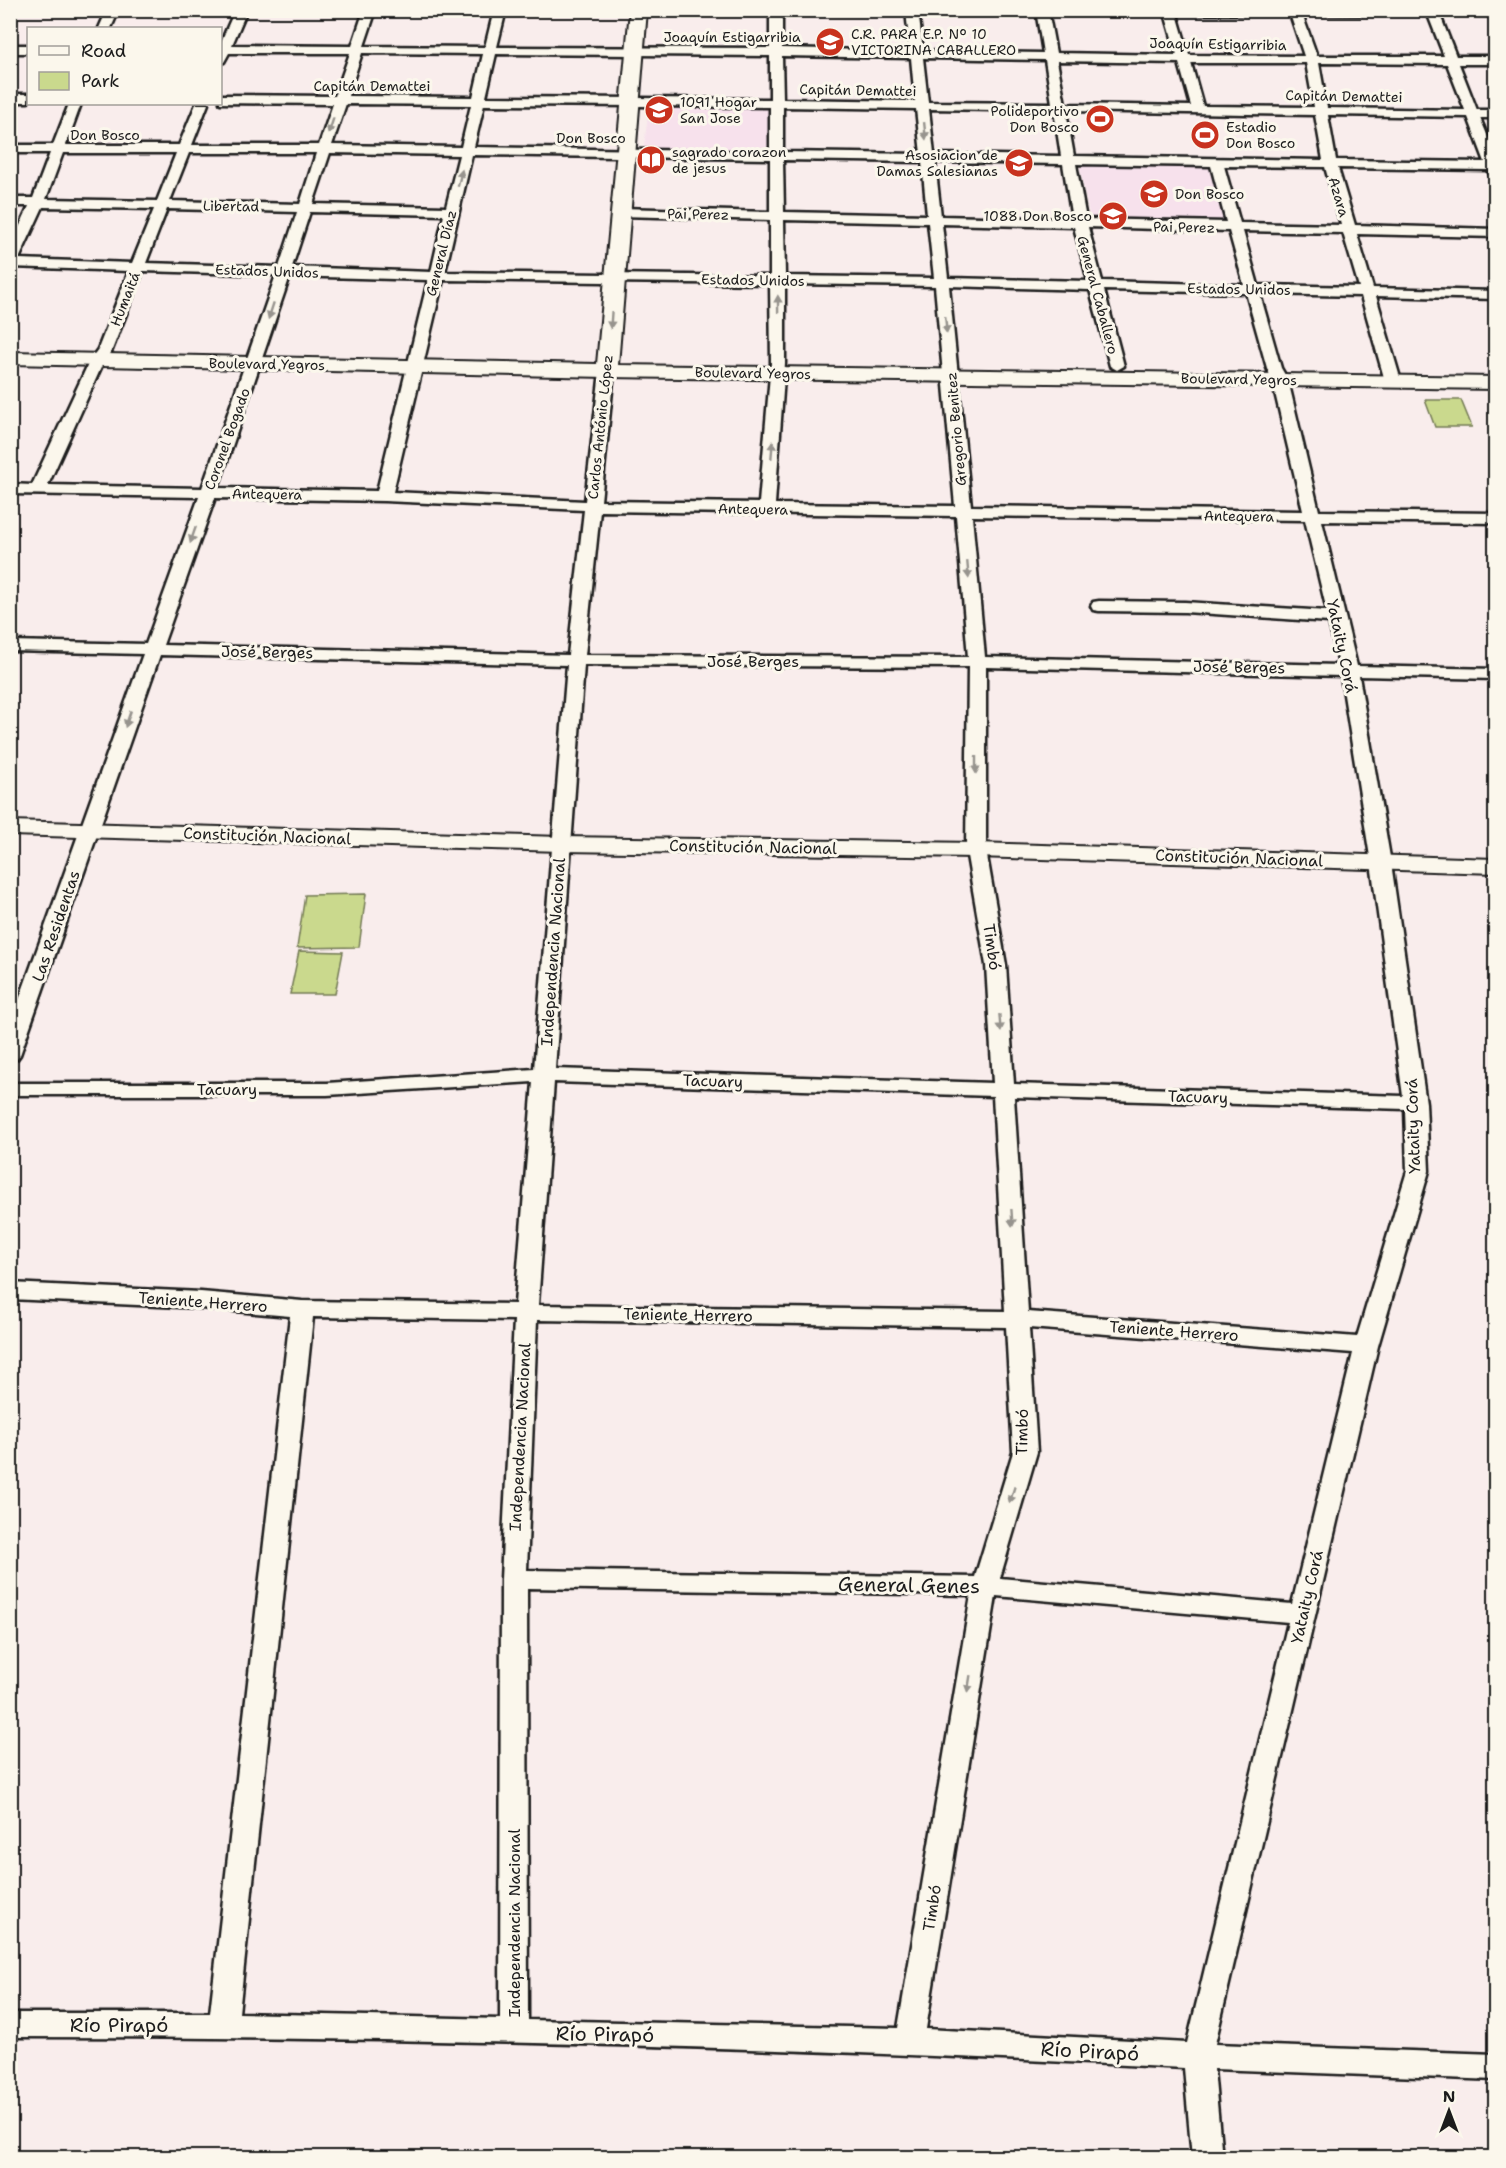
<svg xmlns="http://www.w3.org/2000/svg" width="1506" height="2168" viewBox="0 0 1506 2168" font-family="'Shantell Sans',sans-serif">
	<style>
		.built { fill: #f7e1ec }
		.green { fill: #cad98d; stroke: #737a54; stroke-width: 1.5 }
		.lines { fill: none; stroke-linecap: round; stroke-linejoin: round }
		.minor-casing { stroke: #1c1c1c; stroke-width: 5 }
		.tertiary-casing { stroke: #1c1c1c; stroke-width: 4 }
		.secondary-casing { stroke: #1c1c1c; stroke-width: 4 }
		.minor { fill: #fbf7ec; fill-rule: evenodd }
		.tertiary { fill: #fbf7ec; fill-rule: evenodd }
		.secondary { fill: #fbf7ec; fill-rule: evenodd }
		.oneway { fill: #97948e }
		.labels { text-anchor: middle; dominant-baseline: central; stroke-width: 6; stroke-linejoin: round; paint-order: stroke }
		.far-poi-label { font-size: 14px; fill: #1c1c1c; stroke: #fbf7ec; text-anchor: start }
		.far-street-label { font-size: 14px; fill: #1c1c1c; stroke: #fbf7ec }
		.street-label { font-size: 16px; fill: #1c1c1c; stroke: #fbf7ec }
		.near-street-label { font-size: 20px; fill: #1c1c1c; stroke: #fbf7ec }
	</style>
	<rect width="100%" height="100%" fill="#f9edec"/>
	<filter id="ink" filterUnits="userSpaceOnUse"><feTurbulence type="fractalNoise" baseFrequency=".0167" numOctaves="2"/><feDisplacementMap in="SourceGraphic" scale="12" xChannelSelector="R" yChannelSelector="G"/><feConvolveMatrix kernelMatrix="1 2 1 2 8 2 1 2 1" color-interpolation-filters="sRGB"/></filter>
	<g filter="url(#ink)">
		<g class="built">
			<path d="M649,108H776V154L643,153Z"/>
			<path d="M1079,164H1213L1231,224H1091Z"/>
		</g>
		<g class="green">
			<path d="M1425,400H1461L1472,427H1435Z"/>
			<path d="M366,894L359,947L297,948L305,895Z"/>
			<path d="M299,951L343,952L335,994H290Z"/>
		</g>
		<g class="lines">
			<g class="minor-casing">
				<g id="minor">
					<path d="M107,10H119L111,28H99Z"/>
					<path d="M235,10H247L232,45L352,46L364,10H376L364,46L485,47L494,10H506L497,47L770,48V10H782V48L910,51L906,10H918L923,51L1043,53L1036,10H1048L1056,53L1177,55L1164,10H1496V16L1440,15L1456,56H1496V64H1459L1477,110H1496V118H1480L1496,156V178L1491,177L1488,170L1338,168L1355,225L1496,229V237L1357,234L1373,288L1496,291V299L1376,296L1401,381L1393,386L1385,381L1361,296L1260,294L1281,368L1288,380L1319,511L1496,513V523L1322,521L1357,666L1496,669V679L1359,676L1391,863L1426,1103L1429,1171L1378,1346L1215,2044L1496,2054V2080L1214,2069L1222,2158H1192L1184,2068C793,2047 402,2037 10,2037V2013H210L290,1316L201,1308L10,1299V1283L201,1292L302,1301L515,1304L533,1082L327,1095H10V1083H327L534,1069L567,665L160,655L20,1055L17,1059L10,1061V1025L143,654L10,651V641L146,644L199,497L10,494V484L32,485L90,360L98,349L129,271L10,267V247L29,206H10V198H33L50,153H10V145H53L69,104H81L66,145H179L196,104H208L192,145H319L333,104L220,103V95L335,96L350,53H229L224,62L220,63V44ZM1177,14H1290L1304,56L1189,55ZM1302,14L1428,15L1444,56H1317ZM362,53L483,54L473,97L348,96ZM496,54L770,56V99L486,97ZM782,56L911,58L915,101L783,99ZM923,58L1045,60L1052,103L928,102ZM1057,61L1179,63L1191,106L1065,104ZM1191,63H1306L1314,107L1203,106ZM1319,63L1447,64L1465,110L1327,108ZM346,104L471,105L461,147L332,145ZM484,105L770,107V152L474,147ZM783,107L916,109L921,154L783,152ZM929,109L1054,111L1061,156L934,154ZM1066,111L1315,115L1323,160L1074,156ZM1328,115L1468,117L1485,162L1336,160ZM63,153H176L157,201L46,199ZM189,153H316L300,204L170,201ZM330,153L459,155L446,207L313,204ZM472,155L770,159V212L620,208L613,212L620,216L770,220V276L445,272ZM783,160L922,162L927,215L784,212ZM935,162L1063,164L1072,219L941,216ZM1076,164L1211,166L1226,222L1086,219ZM1224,166L1325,167L1341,225L1240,223ZM43,207L154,209L132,263L19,259ZM167,209L297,212L279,267L146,263ZM310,212L444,215L431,272L292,267ZM784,220L928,223L934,278L785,276ZM942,224L1074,227L1088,281L948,278ZM1088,227L1229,231L1244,285L1102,281ZM1243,231L1343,233L1359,287L1258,285ZM143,271L276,275L202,488L48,485L104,361L112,350ZM290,276L428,280L377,491L218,488ZM443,280L770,284L771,363L759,503L601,501L614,371L607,367L600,371L585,501L393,492ZM785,284L935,286L955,506L775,504L785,363ZM949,286L1090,290L1110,366L1117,370L1124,366L1104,290L1246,293L1267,368L1272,380L1303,511L971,506ZM215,498L384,501L584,510L568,655L163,645ZM600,511L956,516L968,657L585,655ZM972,516L1305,520L1327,611L1185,602L1099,601L1093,602L1091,606L1093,610L1099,611L1185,612L1329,622L1339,665L985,657ZM584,665L968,667L966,850L986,965L993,1083L555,1069ZM986,667L1341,676L1371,863L1403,1096L1014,1084L1006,965L986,850ZM554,1082L993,1096L1005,1311L538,1305ZM1014,1097L1405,1109L1407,1171L1357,1337L1028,1312ZM313,1317L514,1320L501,1579L500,2019L239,2013ZM537,1320L1006,1327L1013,1452L975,1577L527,1570ZM1029,1328L1353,1353L1292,1604L1000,1578L1037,1452ZM527,1588L971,1595L898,2028L528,2020ZM996,1596L1288,1622L1187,2043L926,2029Z"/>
					<rect x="10" y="45" width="18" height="8"/>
					<rect x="10" y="94" width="18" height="8"/>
				</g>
			</g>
			<g class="tertiary-casing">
				<path id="tertiary" d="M10,821L562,837L976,843L1496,859V873L976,857L562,851L10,835Z"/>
			</g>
			<g class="secondary-casing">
				<path id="secondary" d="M630,10H647L618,365L1496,377V389L607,377L10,364V352L597,364Z"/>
			</g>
			<use href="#minor" class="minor"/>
			<use href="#tertiary" class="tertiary"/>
			<use href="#secondary" class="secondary"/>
		</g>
		<defs><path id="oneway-solid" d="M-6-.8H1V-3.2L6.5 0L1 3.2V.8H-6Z" transform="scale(1.5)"/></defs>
		<g class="oneway">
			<use href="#oneway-solid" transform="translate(331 126) rotate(108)"/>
			<use href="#oneway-solid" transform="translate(925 131) rotate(84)"/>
			<use href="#oneway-solid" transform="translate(460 178) rotate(-76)"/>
			<use href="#oneway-solid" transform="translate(778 304) rotate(-91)"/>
			<use href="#oneway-solid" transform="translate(271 311) rotate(108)"/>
			<use href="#oneway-solid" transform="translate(611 320) rotate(94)"/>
			<use href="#oneway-solid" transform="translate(946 325) rotate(84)"/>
			<use href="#oneway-solid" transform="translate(772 450) rotate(-85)"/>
			<use href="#oneway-solid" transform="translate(193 535) rotate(109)"/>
			<use href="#oneway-solid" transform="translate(968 570) rotate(85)"/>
			<use href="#oneway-solid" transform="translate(128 719) rotate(109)"/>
			<use href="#oneway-solid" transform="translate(976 765) rotate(90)"/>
			<use href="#oneway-solid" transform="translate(1000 1023) rotate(86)"/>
			<use href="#oneway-solid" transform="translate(1012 1218) rotate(86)"/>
			<use href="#oneway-solid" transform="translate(1012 1495) rotate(107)"/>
			<use href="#oneway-solid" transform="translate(969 1684) rotate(99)"/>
		</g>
	</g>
	<defs>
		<g id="school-disc" transform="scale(1.5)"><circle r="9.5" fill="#c8321e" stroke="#fbf7ec"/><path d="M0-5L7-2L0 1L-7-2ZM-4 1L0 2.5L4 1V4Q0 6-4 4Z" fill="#fff"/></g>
		<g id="stadium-disc" transform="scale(1.5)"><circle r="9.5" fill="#c8321e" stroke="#fbf7ec"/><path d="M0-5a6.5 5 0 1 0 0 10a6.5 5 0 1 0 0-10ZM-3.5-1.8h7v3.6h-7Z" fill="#fff"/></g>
		<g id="library-disc" transform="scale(1.5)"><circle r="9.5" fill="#c8321e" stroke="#fbf7ec"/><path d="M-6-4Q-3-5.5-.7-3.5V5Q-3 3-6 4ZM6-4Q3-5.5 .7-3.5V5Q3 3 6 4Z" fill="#fff"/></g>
		<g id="university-disc" transform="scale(1.5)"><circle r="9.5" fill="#c8321e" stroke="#fbf7ec"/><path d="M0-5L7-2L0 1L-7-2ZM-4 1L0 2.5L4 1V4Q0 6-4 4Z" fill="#fff"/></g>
	</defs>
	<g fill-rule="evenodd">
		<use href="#school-disc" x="830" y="42"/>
		<use href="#school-disc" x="659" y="110"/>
		<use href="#stadium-disc" x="1100" y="119"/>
		<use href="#stadium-disc" x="1205" y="135"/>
		<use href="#library-disc" x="651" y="160"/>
		<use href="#school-disc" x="1019" y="163"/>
		<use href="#university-disc" x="1154" y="194"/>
		<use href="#school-disc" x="1113" y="216"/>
	</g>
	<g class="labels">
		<g class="far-poi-label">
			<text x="851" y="34">C.R. PARA E.P. Nº 10<tspan x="851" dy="16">VICTORINA CABALLERO</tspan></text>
			<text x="680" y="102">1091 Hogar<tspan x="680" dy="16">San Jose</tspan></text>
			<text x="1079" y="111" text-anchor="end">Polideportivo<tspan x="1079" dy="16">Don Bosco</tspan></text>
			<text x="1226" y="127">Estadio<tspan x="1226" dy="16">Don Bosco</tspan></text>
			<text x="672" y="152">sagrado corazon<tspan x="672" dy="16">de jesus</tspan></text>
			<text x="998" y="155" text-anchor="end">Asosiacion de<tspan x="998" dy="16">Damas Salesianas</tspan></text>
			<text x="1175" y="194">Don Bosco</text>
			<text x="1092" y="216" text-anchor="end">1088 Don Bosco</text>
		</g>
		<g class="far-street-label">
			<text x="732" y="37">Joaquín Estigarribia</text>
			<text transform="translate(1218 44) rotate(1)">Joaquín Estigarribia</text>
			<text x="372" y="86">Capitán Demattei</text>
			<text transform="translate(858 90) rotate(1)">Capitán Demattei</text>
			<text transform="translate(1344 96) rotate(1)">Capitán Demattei</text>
			<text x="105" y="135">Don Bosco</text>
			<text x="591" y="138">Don Bosco</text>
			<text transform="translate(1339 197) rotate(74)">Azara</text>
			<text transform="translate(231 206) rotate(1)">Libertad</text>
			<text transform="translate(698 214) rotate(1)">Pai Perez</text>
			<text transform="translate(1184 227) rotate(1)">Pai Perez</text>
			<text transform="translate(441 253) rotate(-76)">General Díaz</text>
			<text transform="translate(267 271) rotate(2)">Estados Unidos</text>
			<text transform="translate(753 280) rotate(1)">Estados Unidos</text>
			<text transform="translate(1239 289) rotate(1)">Estados Unidos</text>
			<text transform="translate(1098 295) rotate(75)">General Caballero</text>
			<text transform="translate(125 299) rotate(-68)">Humaitá</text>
			<text transform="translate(267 364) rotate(1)">Boulevard Yegros</text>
			<text transform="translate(753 373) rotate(1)">Boulevard Yegros</text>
			<text transform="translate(1239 379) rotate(1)">Boulevard Yegros</text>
			<text transform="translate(600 427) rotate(-84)">Carlos António López</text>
			<text transform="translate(956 429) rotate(-95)">Gregorio Benitez</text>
			<text transform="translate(227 439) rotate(-70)">Coronel Bogado</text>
			<text transform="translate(267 494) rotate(1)">Antequera</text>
			<text transform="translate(753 509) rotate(1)">Antequera</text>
			<text transform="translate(1239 516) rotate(1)">Antequera</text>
		</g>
		<g class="street-label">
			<text transform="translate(1342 646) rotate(78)">Yataity Corá</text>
			<text transform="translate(267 652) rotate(1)">José Berges</text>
			<text x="753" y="661">José Berges</text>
			<text transform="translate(1239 667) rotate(1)">José Berges</text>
			<text transform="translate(267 836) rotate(2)">Constitución Nacional</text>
			<text transform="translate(753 847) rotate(1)">Constitución Nacional</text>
			<text transform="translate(1239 858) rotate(2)">Constitución Nacional</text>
			<text transform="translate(56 926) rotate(-71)">Las Residentas</text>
			<text transform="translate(992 947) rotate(82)">Timbó</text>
			<text transform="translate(553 952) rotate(-86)">Independencia Nacional</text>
			<text transform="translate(713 1081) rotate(2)">Tacuary</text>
			<text x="227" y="1089">Tacuary</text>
			<text transform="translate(1198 1097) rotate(2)">Tacuary</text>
			<text transform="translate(1413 1126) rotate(-92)">Yataity Corá</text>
			<text transform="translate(203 1302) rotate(4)">Teniente Herrero</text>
			<text transform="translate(688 1315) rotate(1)">Teniente Herrero</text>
			<text transform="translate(1174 1331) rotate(4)">Teniente Herrero</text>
			<text transform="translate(1022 1432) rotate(-89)">Timbó</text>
			<text transform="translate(520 1437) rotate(-87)">Independencia Nacional</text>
			<text transform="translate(1307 1597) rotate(-77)">Yataity Corá</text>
			<text transform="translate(932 1908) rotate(-81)">Timbó</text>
			<text transform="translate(514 1923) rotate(-90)">Independencia Nacional</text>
		</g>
		<g class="near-street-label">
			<text transform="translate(909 1585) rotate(1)">General Genes</text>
			<text x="119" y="2025">Río Pirapó</text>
			<text transform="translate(605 2034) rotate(1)">Río Pirapó</text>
			<text transform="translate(1090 2051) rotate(3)">Río Pirapó</text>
		</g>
	</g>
	<rect width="1506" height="2168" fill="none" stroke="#fbf7ec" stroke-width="36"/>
	<rect x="18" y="18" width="1470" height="2132" fill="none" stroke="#1c1c1c" stroke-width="2" filter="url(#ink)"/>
	<rect x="27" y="27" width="195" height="78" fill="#fbf7ec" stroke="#a29f99" stroke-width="1.5"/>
	<rect x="39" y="46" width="30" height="9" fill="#fbf7ec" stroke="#a29f99" stroke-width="1.5"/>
	<text x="81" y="57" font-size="18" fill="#1c1c1c">Road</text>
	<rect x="39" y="72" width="30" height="18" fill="#cad98d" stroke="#a29f99" stroke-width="1.5"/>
	<text x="81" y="87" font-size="18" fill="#1c1c1c">Park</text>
	<g transform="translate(1449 2111)" stroke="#fbf7ec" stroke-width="4.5" paint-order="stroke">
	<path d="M0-4.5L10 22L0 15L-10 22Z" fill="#1c1c1c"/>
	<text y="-9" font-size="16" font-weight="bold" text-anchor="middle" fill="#1c1c1c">N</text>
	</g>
</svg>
